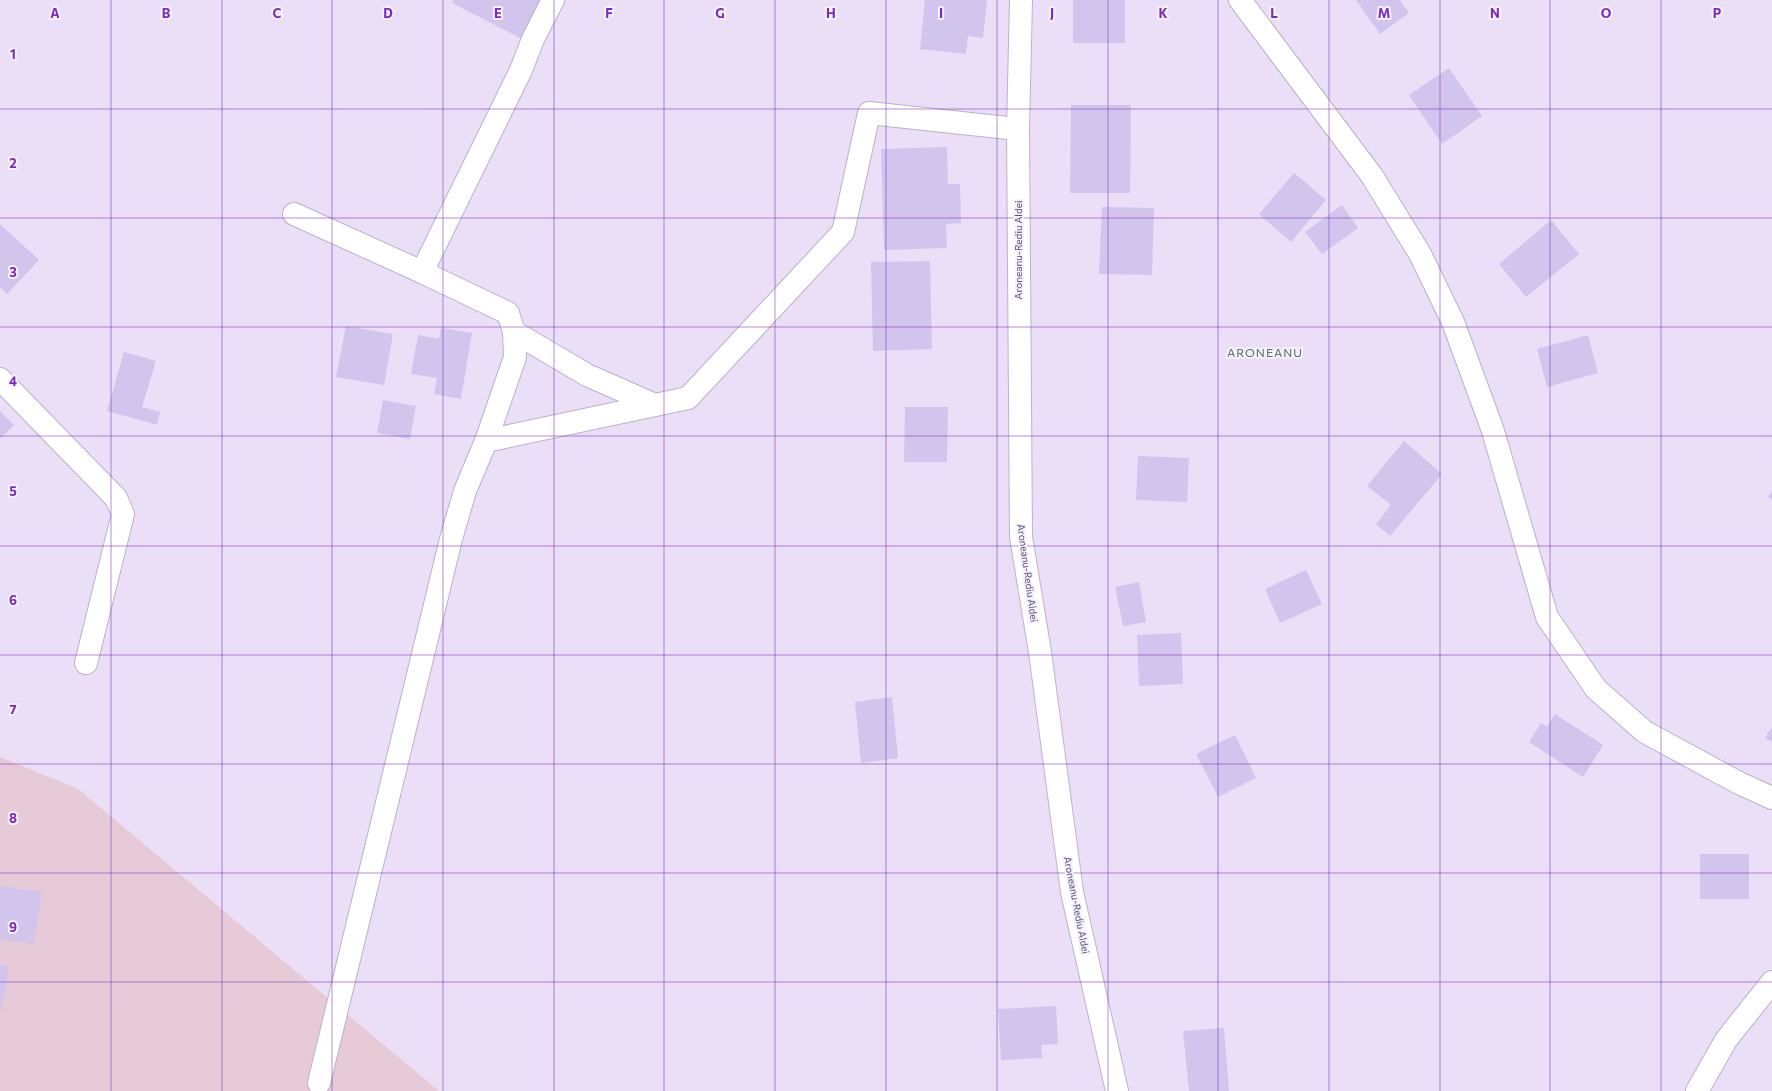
<svg xmlns="http://www.w3.org/2000/svg" width="1772" height="1091" viewBox="0 0 1772 1091" font-family="Commissioner,sans-serif">
	<style>
		.residential { fill: #eadff7 }
		.green { fill: #e7cad8 }
		.building { fill: #d1c5ed }
		.lines { fill: none; stroke-linecap: round; stroke-linejoin: round }
		.street-casing { stroke: #bab1cc; stroke-width: 24 }
		.secondary-casing { stroke: #bcb2d0; stroke-width: 24 }
		.street { stroke: #fff; stroke-width: 22 }
		.secondary { stroke: #fff; stroke-width: 22 }
		.grid { fill: none; stroke: #7b2cbf; stroke-width: 1; stroke-opacity: 0.55 }
		.labels { text-anchor: middle; dominant-baseline: central; stroke-width: 4; stroke-linejoin: round; paint-order: stroke }
		.street-label { font-size: 10px; fill: #595073; stroke: #f7f0fd }
		.quarter-label { font-size: 12px; letter-spacing: 1px; fill: #567467; stroke: #f7f0fd }
		.grid-label { font-size: 13px; text-anchor: middle; font-weight: bold; fill: #7b2cbf; stroke: #f7f0fd; stroke-width: 4; stroke-linejoin: round; paint-order: stroke }
	</style>
	<rect width="100%" height="100%" fill="#f3eafb"/>
	<path class="residential" d="M0,0H1772V1091H439L77,788L0,757Z"/>
	<path class="green" d="M0,757L77,788L439,1091H0Z"/>
	<g class="building">
		<path d="M453,0H549L528,42L452,3Z"/>
		<path d="M925,0H987L983,38L968,36L966,54L920,49Z"/>
		<rect x="1073" y="0" width="52" height="43"/>
		<path d="M1356,0H1400L1409,13L1380,34Z"/>
		<path d="M1449,68L1482,116L1442,144L1409,95Z"/>
		<path d="M1071,105H1131L1130,193H1070Z"/>
		<path d="M947,147L948,184H960L961,223L946,224L947,248L884,250L881,149Z"/>
		<path d="M1294,173L1326,200L1291,242L1259,214Z"/>
		<path d="M1342,205L1358,228L1322,254L1305,232Z"/>
		<path d="M1102,207L1154,208L1152,275L1099,274Z"/>
		<path d="M1551,220L1579,254L1526,297L1499,264Z"/>
		<path d="M0,224L39,260L7,294L0,287Z"/>
		<path d="M930,261L932,349L873,351L871,262Z"/>
		<path d="M346,326L393,334L384,385L336,377Z"/>
		<path d="M441,328L472,333L461,399L434,394L437,378L411,374L418,335L439,339Z"/>
		<path d="M1588,335L1598,373L1547,387L1537,349Z"/>
		<path d="M124,352L156,361L142,407L160,412L157,425L107,411Z"/>
		<path d="M383,400L416,406L410,439L377,433Z"/>
		<path d="M905,407H948L947,462H904Z"/>
		<path d="M0,411L14,425L0,439Z"/>
		<path d="M1404,441L1442,474L1390,536L1376,524L1391,505L1367,486Z"/>
		<path d="M1138,456L1189,458L1187,502L1136,500Z"/>
		<path d="M1772,491V500L1768,497Z"/>
		<path d="M1306,570L1322,604L1280,623L1265,589Z"/>
		<path d="M1139,582L1146,622L1123,626L1115,587Z"/>
		<path d="M1181,633L1183,684L1139,686L1137,635Z"/>
		<path d="M892,697L898,758L861,763L855,702Z"/>
		<path d="M1555,714L1603,745L1583,777L1529,742L1541,723L1547,727Z"/>
		<path d="M1772,727V742L1765,738Z"/>
		<path d="M1235,735L1256,778L1218,797L1196,754Z"/>
		<rect x="1700" y="854" width="49" height="45"/>
		<path d="M0,886L42,892L34,944L0,939Z"/>
		<path d="M0,965L9,966L1,1012H0Z"/>
		<path d="M1056,1006L1058,1044L1041,1045L1042,1058L1001,1060L998,1009Z"/>
		<path d="M1224,1028L1229,1091H1189L1183,1031Z"/>
	</g>
	<g class="lines">
		<g class="street-casing">
			<g id="street">
				<path d="M1240,0L1372,176L1420,254L1453,322L1493,431L1547,617L1596,689L1645,732L1739,783L1772,798"/>
				<path d="M294,214L422,272L521,70L533,39L553,0"/>
				<path d="M422,272L508,313L514,332L587,375L655,405"/>
				<path d="M0,379L116,498L123,514L86,663"/>
				<path d="M486,441L515,357L514,332"/>
				<path d="M319,1083L451,539L465,491L486,441L688,398L843,232L869,113L1018,129"/>
				<path d="M1697,1091L1726,1040L1772,982"/>
			</g>
		</g>
		<g class="secondary-casing">
			<path id="secondary" d="M1021,0L1018,129L1021,537L1040,652L1072,892L1117,1091"/>
		</g>
		<use href="#street" class="street"/>
		<use href="#secondary" class="secondary"/>
	</g>
	<path class="grid" d="M111,0V1091M222,0V1091M332,0V1091M443,0V1091M554,0V1091M664,0V1091M775,0V1091M886,0V1091M997,0V1091M1108,0V1091M1218,0V1091M1329,0V1091M1440,0V1091M1550,0V1091M1661,0V1091M0,109H1772M0,218H1772M0,327H1772M0,436H1772M0,546H1772M0,655H1772M0,764H1772M0,873H1772M0,982H1772"/>
	<g class="labels">
		<g class="street-label">
			<text transform="translate(1018 250) rotate(-90)">Aroneanu-Rediu Aldei</text>
			<text transform="translate(1028 573) rotate(82)">Aroneanu-Rediu Aldei</text>
			<text transform="translate(1077 905) rotate(79)">Aroneanu-Rediu Aldei</text>
		</g>
		<g class="quarter-label">
			<text x="1265" y="352">ARONEANU</text>
		</g>
	</g>
	<g class="grid-label">
		<text x="55" y="18">A</text>
		<text x="166" y="18">B</text>
		<text x="277" y="18">C</text>
		<text x="388" y="18">D</text>
		<text x="498" y="18">E</text>
		<text x="609" y="18">F</text>
		<text x="720" y="18">G</text>
		<text x="831" y="18">H</text>
		<text x="941" y="18">I</text>
		<text x="1052" y="18">J</text>
		<text x="1163" y="18">K</text>
		<text x="1274" y="18">L</text>
		<text x="1384" y="18">M</text>
		<text x="1495" y="18">N</text>
		<text x="1606" y="18">O</text>
		<text x="1717" y="18">P</text>
		<text x="13" y="59">1</text>
		<text x="13" y="168">2</text>
		<text x="13" y="277">3</text>
		<text x="13" y="386">4</text>
		<text x="13" y="496">5</text>
		<text x="13" y="605">6</text>
		<text x="13" y="714">7</text>
		<text x="13" y="823">8</text>
		<text x="13" y="932">9</text>
	</g>
</svg>
